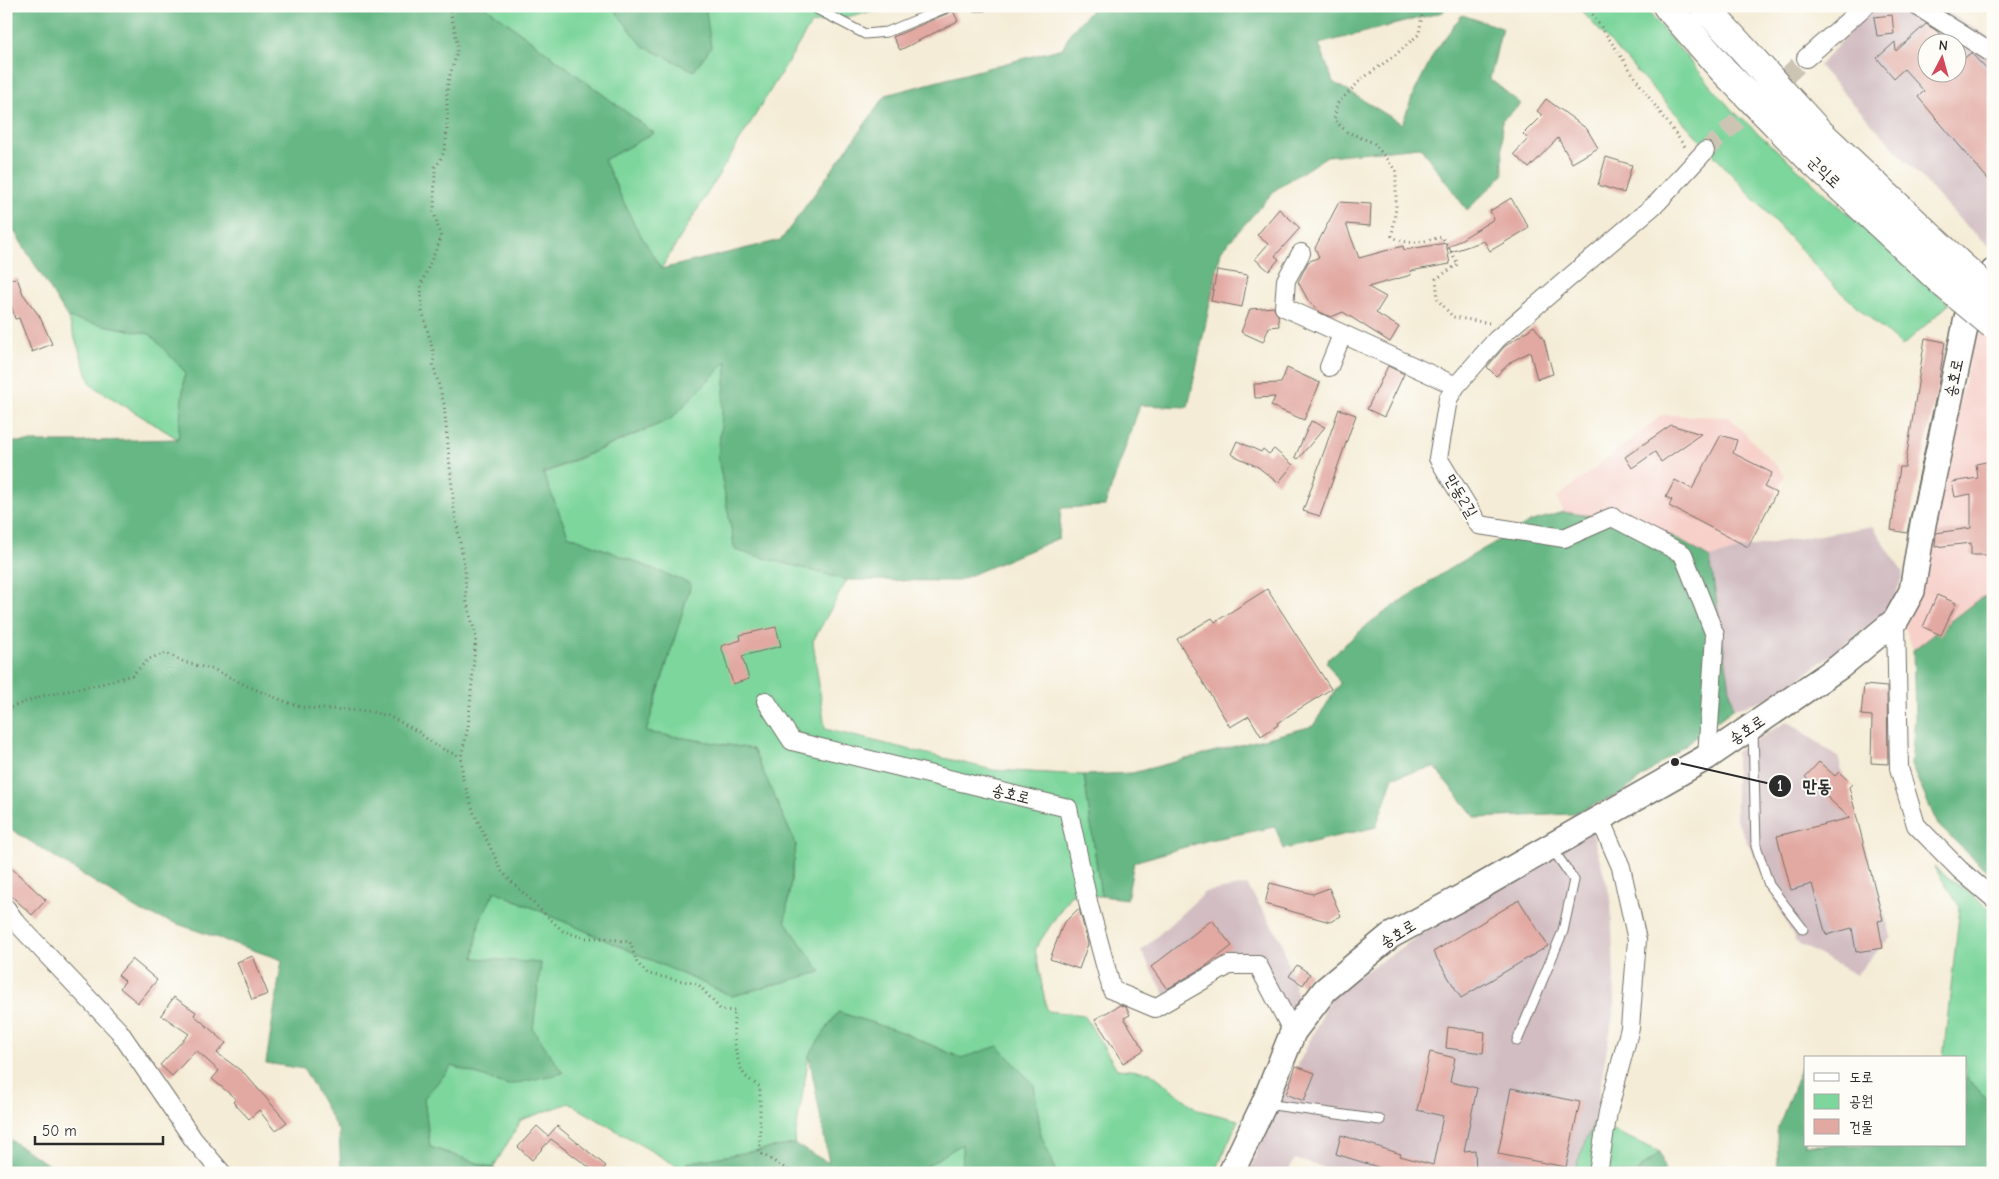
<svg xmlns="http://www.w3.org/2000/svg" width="1999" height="1179" font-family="'Comic Neue','Poor Story',sans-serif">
  <rect width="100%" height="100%" fill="#fdfcf7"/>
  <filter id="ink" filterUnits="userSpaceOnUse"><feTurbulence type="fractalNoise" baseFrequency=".02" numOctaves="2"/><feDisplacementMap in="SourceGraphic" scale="10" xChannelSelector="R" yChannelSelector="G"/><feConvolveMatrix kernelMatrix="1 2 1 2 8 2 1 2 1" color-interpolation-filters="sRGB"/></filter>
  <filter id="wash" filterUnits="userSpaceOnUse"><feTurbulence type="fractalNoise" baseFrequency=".0096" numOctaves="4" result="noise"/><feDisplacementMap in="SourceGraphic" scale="20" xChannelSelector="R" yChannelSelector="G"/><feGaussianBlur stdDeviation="1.12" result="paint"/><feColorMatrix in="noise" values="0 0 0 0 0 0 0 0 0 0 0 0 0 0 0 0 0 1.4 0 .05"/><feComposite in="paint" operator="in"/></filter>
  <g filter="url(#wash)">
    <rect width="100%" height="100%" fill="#f4ecd6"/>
    <path fill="#f7d0ca" d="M 1984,326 L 1993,334 L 1993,593 L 1979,599 L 1913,650 L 1905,628 L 1973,345 Z
      M 1662,415 L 1729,417 L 1785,475 L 1748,547 L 1710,558 L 1651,524 L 1563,512 L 1557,498 Z"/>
    <path fill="#d2bec2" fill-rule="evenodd" d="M 1873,6 L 1939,6 L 1993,40 L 1993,249 L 1963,223 L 1819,66 ZM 1926,42 L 1956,42 L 1956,72 L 1926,72 Z
      M 1873,526 L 1903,573 L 1892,607 L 1779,695 L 1733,709 L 1710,558 L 1748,547 Z
      M 1788,721 L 1838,757 L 1891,936 L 1856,975 L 1796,942 L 1736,819 L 1736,752 Z
      M 1592,831 L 1611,900 L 1615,1004 L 1594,1122 L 1573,1173 L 1341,1173 L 1295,1159 L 1287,1173 L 1249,1173 L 1259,1145 L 1333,993 L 1429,929 Z
      M 1247,885 L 1281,940 L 1301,1007 L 1283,1034 L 1244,955 L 1172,1007 L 1141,951 L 1205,892 Z"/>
    <path fill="#7dd69c" stroke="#548064" d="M 485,6 L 611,6 L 643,45 L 706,10 L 695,6 L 900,6 L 811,24 L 661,269 L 633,222 L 604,160 L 654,133 Z
      M 1577,6 L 1643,6 L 1731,109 L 1949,304 L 1902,346 L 1835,287 Z
      M 68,318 L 150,334 L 185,371 L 178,439 L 91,385 Z
      M 727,361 L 718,457 L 735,550 L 847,580 L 813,641 L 825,729 L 993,770 L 1084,775 L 1101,896 L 1071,894 L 1035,949 L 1047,1011 L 1084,1015 L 1117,1069 L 1150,1072 L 1198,1110 L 1238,1120 L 1215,1173 L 1057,1173 L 1041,1135 L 1034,1085 L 961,1058 L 901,1032 L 838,1012 L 809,1055 L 794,1144 L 686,1163 L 689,1173 L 569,1103 L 521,1120 L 493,1168 L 430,1147 L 424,1098 L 452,1066 L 508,1085 L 533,1029 L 541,963 L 474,958 L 479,922 L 495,891 L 732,996 L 820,972 L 785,921 L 796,845 L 753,749 L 646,732 L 691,584 L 568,535 L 543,474 L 671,419 Z
      M 1934,867 L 1993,911 L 1993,1105 L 1965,1076 L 1965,1058 L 1943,1058 L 1960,907 Z
      M 1594,1122 L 1660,1152 L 1636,1173 L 1573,1173 Z
      M 962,1144 L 963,1173 L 915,1173 Z"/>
    <path fill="#66b784" stroke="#487158" d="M 6,6 L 485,6 L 654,133 L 604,160 L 633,222 L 661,269 L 781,240 L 886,95 L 1063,48 L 1071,32 L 1095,6 L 1446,6 L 1443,12 L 1319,44 L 1333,82 L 1402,124 L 1413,95 L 1435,51 L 1462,15 L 1502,28 L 1490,79 L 1521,104 L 1502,120 L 1503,175 L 1467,210 L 1420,147 L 1327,156 L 1275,190 L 1221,251 L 1188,407 L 1140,405 L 1105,506 L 1061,508 L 1059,538 L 957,581 L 847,580 L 735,550 L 718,457 L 727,361 L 671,419 L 543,473 L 568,535 L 691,584 L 646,732 L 753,749 L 796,845 L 785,921 L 821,972 L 732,996 L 495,891 L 479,922 L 474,958 L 541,963 L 533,1029 L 563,1073 L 508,1085 L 452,1066 L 424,1098 L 430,1147 L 506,1173 L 341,1173 L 339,1132 L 304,1069 L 266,1063 L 282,960 L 140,911 L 6,826 L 6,442 L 83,442 L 93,441 L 178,439 L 185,372 L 150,334 L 68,318 L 6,218 Z
      M 611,6 L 695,6 L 706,10 L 711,47 L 694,71 L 643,46 Z
      M 1563,512 L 1651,524 L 1710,558 L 1733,709 L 1620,794 L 1572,814 L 1476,818 L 1434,767 L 1393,777 L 1376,827 L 1284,849 L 1275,827 L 1209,840 L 1134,862 L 1127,899 L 1101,896 L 1084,775 L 1132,773 L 1313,726 L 1340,683 L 1326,661 L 1372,621 L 1449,569 L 1530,522 Z
      M 1993,593 L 1993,877 L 1938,825 L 1911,765 L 1915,717 L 1913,650 L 1979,599 Z
      M 838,1012 L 901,1032 L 961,1058 L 998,1046 L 1034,1085 L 1041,1135 L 1057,1173 L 963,1173 L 962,1144 L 915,1173 L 689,1173 L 686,1163 L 794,1144 L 829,1163 L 809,1055 Z
      M 1802,1066 L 1805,1066 L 1805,1145 L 1965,1145 L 1965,1076 L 1993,1105 L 1993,1173 L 1778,1173 L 1777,1130 Z
      M 6,1137 L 61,1173 L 6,1173 Z
      M 1660,1152 L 1665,1173 L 1636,1173 Z"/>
    <g id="blocks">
      <path fill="#e2a9a2" d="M 953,11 L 958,21 L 900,50 L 893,37 Z
        M 1892,15 L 1894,34 L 1877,36 L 1874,17 Z
        M 1926,24 L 1937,31 L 1947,42 L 1926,42 L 1926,72 L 1956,72 L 1956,64 L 1971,53 L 1993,76 L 1993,185 L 1918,97 L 1924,91 L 1904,69 L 1894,78 L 1877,58 L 1895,42 L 1896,51 Z
        M 1546,99 L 1587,129 L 1598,148 L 1572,163 L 1558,138 L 1529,168 L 1514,154 L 1528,139 L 1523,134 L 1542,115 L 1537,111 Z
        M 1606,157 L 1632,165 L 1624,193 L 1598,185 Z
        M 1511,198 L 1529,228 L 1490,251 L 1484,241 L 1451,252 L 1449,247 L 1494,219 L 1490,211 Z
        M 1339,202 L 1371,204 L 1370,226 L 1346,224 L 1359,258 L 1403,246 L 1404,250 L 1446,243 L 1450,264 L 1410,271 L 1411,275 L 1368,287 L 1386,297 L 1376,313 L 1399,327 L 1390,342 L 1343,312 L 1331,317 L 1320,312 L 1309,302 L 1298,282 L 1308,262 L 1319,257 L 1315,248 Z
        M 1279,209 L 1300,228 L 1275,256 L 1279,259 L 1269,271 L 1255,259 L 1268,244 L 1257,235 Z
        M 1217,270 L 1248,275 L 1242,307 L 1211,301 Z
        M 17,278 L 23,294 L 40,317 L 52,344 L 32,352 L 19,318 L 15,319 L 6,286 L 6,280 Z
        M 1274,307 L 1278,315 L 1279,326 L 1269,327 L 1263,342 L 1241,332 L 1250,309 Z
        M 1534,326 L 1544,340 L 1553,374 L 1537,379 L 1530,352 L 1512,361 L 1496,376 L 1487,367 L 1504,347 Z
        M 1925,338 L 1945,342 L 1938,386 L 1907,533 L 1891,530 L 1900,467 L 1905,467 Z
        M 1388,366 L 1404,374 L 1384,417 L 1367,409 Z
        M 1287,368 L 1320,383 L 1304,420 L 1271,406 L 1275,397 L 1255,398 L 1254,384 L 1281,383 Z
        M 1339,409 L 1356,415 L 1320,516 L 1303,511 Z
        M 1311,421 L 1325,427 L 1298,459 L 1295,457 Z
        M 1671,425 L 1701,434 L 1661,462 L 1655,452 L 1632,468 L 1625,457 Z
        M 1721,435 L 1737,440 L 1733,453 L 1772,473 L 1764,487 L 1776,493 L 1748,547 L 1669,506 L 1672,500 L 1666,497 L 1675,480 L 1692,489 Z
        M 1237,441 L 1261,452 L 1263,449 L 1269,454 L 1274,449 L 1293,465 L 1278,483 L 1258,467 L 1231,454 Z
        M 1991,461 L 1993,475 L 1993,555 L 1971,555 L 1971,543 L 1935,547 L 1936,533 L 1971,528 L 1971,494 L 1955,497 L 1952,482 L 1978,478 L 1976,464 Z
        M 1267,589 L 1331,689 L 1277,723 L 1278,725 L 1261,736 L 1249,716 L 1230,727 L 1177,639 L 1212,618 L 1215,622 Z
        M 1937,595 L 1956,603 L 1941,635 L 1923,627 Z
        M 776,627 L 781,646 L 742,656 L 749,679 L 733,684 L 721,646 L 741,640 L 740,635 Z
        M 1864,685 L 1887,687 L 1888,764 L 1871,763 L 1872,716 L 1861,715 Z
        M 1819,762 L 1835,776 L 1839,772 L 1852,784 L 1849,787 L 1883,920 L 1878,921 L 1883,948 L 1856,952 L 1852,928 L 1826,935 L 1812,884 L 1791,890 L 1777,836 L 1850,818 L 1805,777 Z
        M 6,863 L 46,900 L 32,915 L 6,891 Z
        M 1270,883 L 1313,894 L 1329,888 L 1341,916 L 1330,922 L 1265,904 Z
        M 1519,900 L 1548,946 L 1461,998 L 1433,952 Z
        M 1079,908 L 1088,944 L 1079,969 L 1050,959 L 1063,924 Z
        M 1212,920 L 1232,946 L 1206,966 L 1167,989 L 1151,967 Z
        M 253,956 L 268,994 L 252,1000 L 237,962 Z
        M 132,959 L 157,980 L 138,1003 L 120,988 L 125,981 L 118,975 Z
        M 1297,965 L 1310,974 L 1303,985 L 1289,976 Z
        M 174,997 L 196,1012 L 194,1015 L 226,1043 L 217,1053 L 244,1073 L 287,1122 L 275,1131 L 259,1110 L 249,1119 L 233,1102 L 236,1099 L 212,1079 L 219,1071 L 196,1050 L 172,1076 L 160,1065 L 189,1034 L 161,1015 Z
        M 1120,1005 L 1126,1007 L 1130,1015 L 1124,1018 L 1144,1050 L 1123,1063 L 1095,1019 Z
        M 1448,1027 L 1485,1032 L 1483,1053 L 1446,1048 Z
        M 1430,1052 L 1455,1058 L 1450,1082 L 1477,1088 L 1464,1151 L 1475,1150 L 1476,1173 L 1397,1173 L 1336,1154 L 1341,1135 L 1401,1154 L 1400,1156 L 1433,1165 L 1443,1116 L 1417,1110 Z
        M 1296,1066 L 1315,1073 L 1304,1101 L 1286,1094 Z
        M 1511,1088 L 1580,1102 L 1566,1167 L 1498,1154 Z
        M 537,1126 L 548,1136 L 557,1126 L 606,1166 L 600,1173 L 597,1173 L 551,1139 L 532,1160 L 518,1147 Z"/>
    </g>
  </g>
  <g filter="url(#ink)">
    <use href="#blocks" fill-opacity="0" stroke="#716f67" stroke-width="1"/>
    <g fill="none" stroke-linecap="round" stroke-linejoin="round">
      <path stroke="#ccc5b4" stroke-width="18" stroke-dasharray="18 9" stroke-linecap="butt" d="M 1705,151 L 1806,58"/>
      <defs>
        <path id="lane" d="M 811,6 L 865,34 L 887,32 L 950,6
          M 975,6 L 983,6
          M 1753,729 L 1756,846 L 1769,885 L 1803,929
          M 1517,1041 L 1563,931 L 1574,880 L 1551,847
          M 1266,1104 L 1380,1120"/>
        <path id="street" d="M 1917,6 L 1993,54
          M 1806,58 L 1865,6
          M 1705,151 L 1658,202 L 1497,339 L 1456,386 L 1448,399 L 1438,458 L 1479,525 L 1564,538 L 1612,517 L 1683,554 L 1715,635 L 1707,757
          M 1301,253 L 1286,280 L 1284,307 L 1456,386
          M 1329,367 L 1342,335
          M 1896,620 L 1899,768 L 1916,825 L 1960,870 L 1993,898
          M 766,701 L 792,741 L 1068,808 L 1089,906 L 1112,990 L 1155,1008 L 1229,965 L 1258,965 L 1293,1032
          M 6,908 L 15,921 L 119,1031 L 193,1139 L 222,1173
          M 1598,1173 L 1608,1112 L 1630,1028 L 1637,940 L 1621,867 L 1600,819"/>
        <path id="secondary" d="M 1231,1173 L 1264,1104 L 1293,1032 L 1325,990 L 1390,936 L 1473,891 L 1707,757 L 1839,667 L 1896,620 L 1912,591 L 1923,524 L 1969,309 L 1993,272"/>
        <path id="highway" d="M 1667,6 L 1723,70 L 1810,159 L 1945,285
          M 1704,6 L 1819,132 L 1957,262"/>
      </defs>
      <use href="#lane" stroke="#716f67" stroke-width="11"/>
      <use href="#street" stroke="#716f67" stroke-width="20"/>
      <use href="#secondary" stroke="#716f67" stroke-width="28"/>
      <use href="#highway" stroke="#716f67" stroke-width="30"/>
      <path stroke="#716f67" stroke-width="3" stroke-dasharray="1 4" stroke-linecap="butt" d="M 442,6 L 450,10 C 453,23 457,36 457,48 C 458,54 450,73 448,82 C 444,107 454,147 435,167 L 434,212 L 441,238 L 421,284 L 422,311 L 434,354 L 433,364 L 444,404 L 454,508 L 465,570 L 466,599 L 476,637 L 468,727 L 461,757 L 463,779 L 474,813 L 502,872 L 550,919 L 563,931 L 584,938 L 604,938 L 630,942 L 637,963 L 648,974 L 698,984 L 721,1010 L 735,1011 C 732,1029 734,1058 744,1074 C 747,1079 755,1083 760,1087 L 760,1153 L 793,1173
        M 1419,6 L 1422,15 L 1419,34 L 1394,56 L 1362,79 L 1337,104 L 1334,120 L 1347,132 L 1374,143 L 1396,171 L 1396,207 L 1392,236 C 1407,247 1424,241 1442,237 L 1458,264 L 1436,279 L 1438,300 L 1453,317 L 1489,323
        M 1587,6 L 1645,92 L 1686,148
        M 6,709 L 42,696 L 101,684 L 132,675 L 149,659 L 166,653 L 184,662 L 215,670 L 245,685 L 291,704 L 306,708 L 367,711 L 389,716 L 417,731 L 436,746 L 461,757
        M 6,1167 L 11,1173"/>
      <use href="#lane" stroke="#fff" stroke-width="9"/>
      <use href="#street" stroke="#fff" stroke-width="18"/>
      <use href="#secondary" stroke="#fff" stroke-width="25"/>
      <use href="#highway" stroke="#fff" stroke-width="28"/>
      <defs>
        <path id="highway-bridge" d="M 1957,262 L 1993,294
          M 1945,285 L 1993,325"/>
      </defs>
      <use href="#highway-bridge" stroke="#716f67" stroke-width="30" stroke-linecap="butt"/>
      <use href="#highway-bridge" stroke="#fff" stroke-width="28"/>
    </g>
  </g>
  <g text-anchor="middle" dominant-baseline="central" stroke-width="4" stroke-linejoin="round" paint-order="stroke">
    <g font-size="16" fill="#2b2b2b" stroke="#fdfcf7">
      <text transform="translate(1824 172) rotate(44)">군익로</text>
      <text transform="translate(1954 378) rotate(-78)">송호로</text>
      <text transform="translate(1461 496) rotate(59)">만동2길</text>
      <text transform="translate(1747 730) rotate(-34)">송호로</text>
      <text transform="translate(1011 794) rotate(14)">송호로</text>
      <text transform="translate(1398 934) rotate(-32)">송호로</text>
    </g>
  </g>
  <path fill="none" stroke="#2b2b2b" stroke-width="2" d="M1675 762L1780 786"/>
  <g fill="#2b2b2b" stroke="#fdfcf7" stroke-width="2">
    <circle cx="1675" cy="762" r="5"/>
    <circle cx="1780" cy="786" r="12"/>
  </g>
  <g font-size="15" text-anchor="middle" font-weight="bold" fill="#fff">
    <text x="1780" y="791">1</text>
  </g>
  <g font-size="18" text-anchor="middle" font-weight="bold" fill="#2b2b2b" stroke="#fdfcf7" stroke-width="4" stroke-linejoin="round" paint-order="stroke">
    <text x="1817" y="792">만동</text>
  </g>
  <rect width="1999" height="1179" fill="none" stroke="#fdfcf7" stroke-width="25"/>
  <rect x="1804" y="1056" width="162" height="90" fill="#fdfcf7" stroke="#a9a8a5"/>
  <rect x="1814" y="1073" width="25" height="8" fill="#ffffff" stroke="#a9a8a5"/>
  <text x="1849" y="1082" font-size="15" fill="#2b2b2b">도로</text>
  <rect x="1814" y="1094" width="25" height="15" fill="#7dd69c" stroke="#a9a8a5"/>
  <text x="1849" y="1106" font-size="15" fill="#2b2b2b">공원</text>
  <rect x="1814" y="1119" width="25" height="15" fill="#e2a9a2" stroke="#a9a8a5"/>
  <text x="1849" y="1132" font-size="15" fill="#2b2b2b">건물</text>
  <g transform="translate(1942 58) rotate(6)"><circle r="24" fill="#fdfcf7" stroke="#a9a8a5"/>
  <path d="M0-4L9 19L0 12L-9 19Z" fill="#d1495b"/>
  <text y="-8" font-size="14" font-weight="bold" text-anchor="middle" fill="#2b2b2b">N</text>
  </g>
  <path d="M35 1136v8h128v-8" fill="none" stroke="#2b2b2b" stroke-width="2.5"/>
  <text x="42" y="1136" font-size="15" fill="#2b2b2b" stroke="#fdfcf7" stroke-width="4" paint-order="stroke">50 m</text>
</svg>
